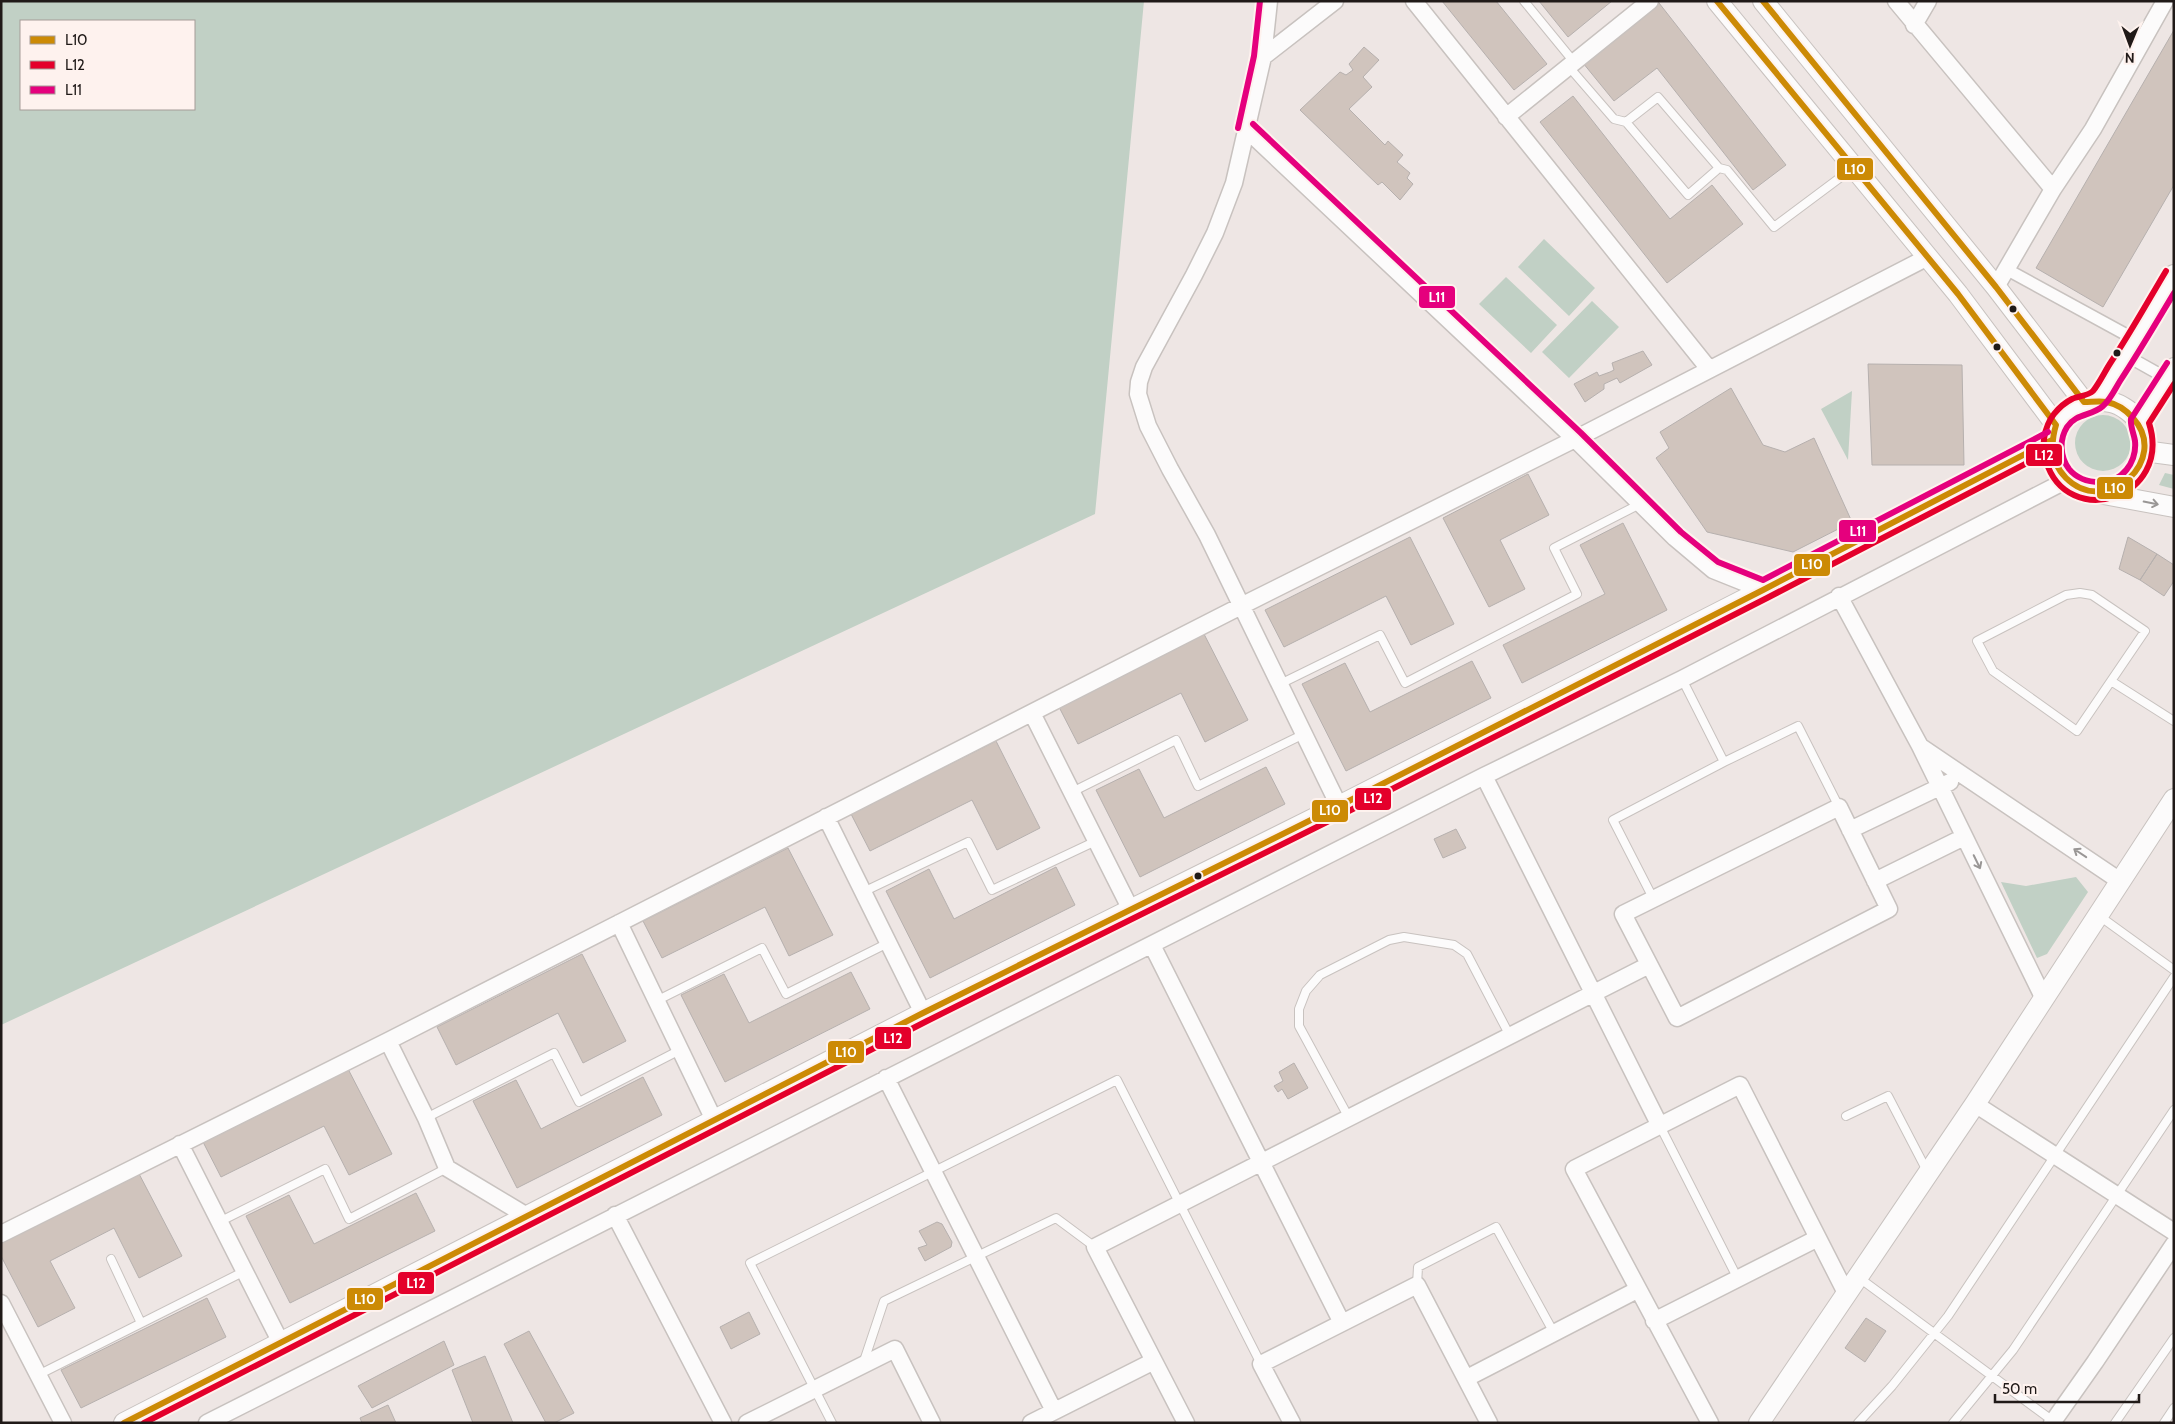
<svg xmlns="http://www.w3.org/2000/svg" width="2175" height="1424" font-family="Cabin,sans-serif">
  <rect width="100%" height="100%" fill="#eee6e4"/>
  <path fill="#c1d0c5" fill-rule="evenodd" d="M 1,1 L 1144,1 L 1095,514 L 1,1025 ZM 194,21 L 194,109 L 21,109 L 21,21 Z
    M 1544,239 L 1595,288 L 1569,316 L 1518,267 Z
    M 1506,277 L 1557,325 L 1531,353 L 1479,304 Z
    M 1592,301 L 1619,327 L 1569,378 L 1542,352 Z
    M 1852,391 L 1848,460 L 1821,409 Z
    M2075 443a28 28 0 1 1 56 0a28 28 0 1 1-56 0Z
    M 2165,473 L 2174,475 L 2174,489 L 2159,485 Z
    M 2076,877 L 2088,892 L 2047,954 L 2037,958 L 2001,882 L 2026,886 Z"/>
  <path fill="#d0c4bd" stroke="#b6b0ae" d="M 1442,1 L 1496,1 L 1547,64 L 1514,90 Z
    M 1539,1 L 1612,1 L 1568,37 Z
    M 1659,3 L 1786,165 L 1753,190 L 1657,68 L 1614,101 L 1583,63 Z
    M 2174,30 L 2174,185 L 2103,307 L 2036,268 Z
    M 1364,47 L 1379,60 L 1363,77 L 1372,87 L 1349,109 L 1385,145 L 1388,141 L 1403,155 L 1397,162 L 1410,173 L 1407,178 L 1413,184 L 1400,200 L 1382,182 L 1378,185 L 1300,110 L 1340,72 L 1346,75 L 1353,70 L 1349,64 Z
    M 1573,96 L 1670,219 L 1712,185 L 1743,224 L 1667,283 L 1540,122 Z
    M 1643,351 L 1652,365 L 1620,383 L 1617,378 L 1604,384 L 1604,389 L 1585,402 L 1574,384 L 1597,372 L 1599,376 L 1610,372 L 1614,370 L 1612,363 Z
    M 1868,364 L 1962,365 L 1964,465 L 1872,465 Z
    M 1731,388 L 1763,445 L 1785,452 L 1814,438 L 1852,522 L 1793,552 L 1707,532 L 1656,458 L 1669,448 L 1660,432 Z
    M 1528,474 L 1549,515 L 1500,540 L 1525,589 L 1489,607 L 1443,518 Z
    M 1623,523 L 1667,610 L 1522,683 L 1503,645 L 1605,594 L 1580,545 Z
    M 1410,537 L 1454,624 L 1411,645 L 1386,596 L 1284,647 L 1265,610 Z
    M 2128,537 L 2157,554 L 2140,580 L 2119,569 Z
    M 2157,554 L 2174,565 L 2174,581 L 2164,596 L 2140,580 Z
    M 1204,634 L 1248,720 L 1205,742 L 1181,693 L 1078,744 L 1059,707 Z
    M 1472,661 L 1491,698 L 1346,771 L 1302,684 L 1345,663 L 1370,712 Z
    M 996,741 L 1040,828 L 997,850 L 972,800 L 870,851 L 851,814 Z
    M 1266,767 L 1285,804 L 1140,877 L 1096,790 L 1139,769 L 1164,818 Z
    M 1456,829 L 1466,848 L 1443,858 L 1434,839 Z
    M 788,848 L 833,935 L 789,956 L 765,907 L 662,958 L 643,921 Z
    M 1056,867 L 1075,905 L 930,978 L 886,891 L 929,869 L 954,919 Z
    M 582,954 L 626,1041 L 583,1063 L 558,1013 L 456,1065 L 437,1027 Z
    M 851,972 L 870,1009 L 725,1082 L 681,995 L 724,974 L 749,1023 Z
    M 1294,1063 L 1308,1088 L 1288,1099 L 1282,1089 L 1278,1092 L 1274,1086 L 1283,1081 L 1279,1072 Z
    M 347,1067 L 392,1154 L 349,1175 L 324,1126 L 221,1177 L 202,1140 Z
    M 643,1077 L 662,1115 L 517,1188 L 473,1101 L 516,1080 L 541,1129 Z
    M 137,1170 L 182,1256 L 139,1278 L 114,1228 L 50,1261 L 75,1308 L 38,1327 L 1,1256 L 1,1239 Z
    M 416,1193 L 435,1231 L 290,1303 L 246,1216 L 289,1195 L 314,1244 Z
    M 937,1222 L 942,1224 L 952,1242 L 951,1247 L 925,1261 L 918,1248 L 927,1245 L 919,1231 Z
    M 207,1298 L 226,1337 L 81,1408 L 61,1370 Z
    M 749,1312 L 760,1334 L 731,1349 L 720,1327 Z
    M 1866,1318 L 1886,1331 L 1865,1362 L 1845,1348 Z
    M 529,1331 L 574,1413 L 554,1423 L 546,1423 L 504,1344 Z
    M 444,1341 L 454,1365 L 372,1408 L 358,1386 Z
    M 485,1356 L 513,1423 L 473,1423 L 452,1370 Z
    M 388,1405 L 396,1423 L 362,1423 L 360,1418 Z"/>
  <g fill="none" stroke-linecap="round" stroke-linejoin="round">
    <defs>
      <path id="service" d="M 1524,1 L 1574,62
        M 1569,67 L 1614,119 L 1626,122 L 1688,195 L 1719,168 L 1658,97 L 1626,122
        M 1719,168 L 1727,170 L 1774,227 L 1853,168
        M 1682,679 L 1724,762 L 1798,726 L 1839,807
        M 2111,681 L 2077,731 L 1993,671 L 1977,641 L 2066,595 L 2080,593 L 2092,595 L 2145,631 L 2111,681 L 2174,721
        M 1280,684 L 1380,635 L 1405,683 L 1577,594 L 1554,548 L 1640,504
        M 1072,792 L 1176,740 L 1198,786 L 1304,734
        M 863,892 L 968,842 L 992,890 L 1096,841
        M 1653,898 L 1613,820 L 1724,762
        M 2098,915 L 2174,970
        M 656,1001 L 762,948 L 786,994 L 888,943
        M 1846,1116 L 1888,1096 L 1927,1171
        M 426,1118 L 554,1053 L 579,1102 L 680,1050
        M 1349,1118 L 1299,1026 L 1299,1009 L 1306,991 L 1320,975 L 1389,940 L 1404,937 L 1454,945 L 1467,954 L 1510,1036
        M 1660,1126 L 1738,1279
        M 221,1221 L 325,1169 L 349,1219 L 447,1168
        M 111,1259 L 141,1323
        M 1858,1277 L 2053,1421
        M 1417,1285 L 1418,1267 L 1496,1227 L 1554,1333
        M 863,1364 L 884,1301 L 1056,1218 L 1095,1247
        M 38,1375 L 245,1271
        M 832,1423 L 750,1263 L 1117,1080 L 1261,1364
        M 1858,1423 L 1892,1386 L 1948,1316 L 2174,977
        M 1953,1423 L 2013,1350 L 2174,1110
        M 2115,1423 L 2174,1338
        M 2164,1423 L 2174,1408"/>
      <path id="pedestrian" d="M 2006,269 L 2136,340
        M 2127,356 L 2168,379"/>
      <path id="minor" d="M 1269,1 L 1263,57 L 1234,183 L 1215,233 L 1194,275 L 1144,367 L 1139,382 L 1138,394 L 1148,426 L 1170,469 L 1207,535 L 1339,806
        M 1414,1 L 1709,369
        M 1896,1 L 2053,189
        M 1914,25 L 1928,1
        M 1263,57 L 1335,1
        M 1506,117 L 1650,1
        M 1247,130 L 1575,439 L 1675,538 L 1713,570 L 1763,590
        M 1996,287 L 2053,189 L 2093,129 L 2165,1
        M 1839,596 L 1920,746 L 2044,999
        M 1032,713 L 1131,910
        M 1921,747 L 2120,881
        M 1484,776 L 1660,1126
        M 1839,807 L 1889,909 L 1677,1018 L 1623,914 Z
        M 826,817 L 923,1013
        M 1850,830 L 1950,782
        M 1875,881 L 1964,837
        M 619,923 L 715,1122
        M 1152,945 L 1342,1323
        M 388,1041 L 426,1118 L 447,1168 L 527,1216
        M 886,1078 L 1054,1411
        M 1975,1104 L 2174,1232
        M 180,1144 L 280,1341
        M 615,1215 L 723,1423
        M 1,1234 L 388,1041 L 1241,606 L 1575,439 L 1928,257
        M 1,1303 L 63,1423
        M 1654,1321 L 1818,1238
        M 1467,1378 L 1637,1290
        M 207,1423 L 1484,776 L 1682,679 L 2067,480
        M 747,1423 L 895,1349 L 932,1423
        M 1031,1423 L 1154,1361
        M 1186,1423 L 1095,1247 L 1649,965
        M 1292,1423 L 1261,1364 L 1417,1285 L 1489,1423
        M 1710,1423 L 1574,1169 L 1740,1085 L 1846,1293
        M 2052,1423 L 2095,1362 L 2174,1244"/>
      <path id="tertiary" d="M 1717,1 L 1958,294 L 2056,425
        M 1763,1 L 1996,287 L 2084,402
        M 2097,400 L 2136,340 L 2174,275
        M 2139,422 L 2174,368
        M 2144,451 L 2174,455
        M 2093,492 C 2101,491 2109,491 2116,488 C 2140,479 2151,447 2140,424 C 2135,414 2121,404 2110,402 C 2044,390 2029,479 2093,492 L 2174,507
        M 124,1423 L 923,1013 L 1339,806 L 1763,590 L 2052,440
        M 1759,1423 L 1975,1104 L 2174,799"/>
    </defs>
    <use href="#service" stroke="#c8c2bf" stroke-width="10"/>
    <use href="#pedestrian" stroke="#c8c2bf" stroke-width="14"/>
    <use href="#minor" stroke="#c8c2bf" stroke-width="19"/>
    <use href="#tertiary" stroke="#c8c2bf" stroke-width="22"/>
    <use href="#service" stroke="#fcfbfb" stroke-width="8"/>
    <use href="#pedestrian" stroke="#fcfbfb" stroke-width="11"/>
    <use href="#minor" stroke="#fcfbfb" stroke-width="16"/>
    <use href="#tertiary" stroke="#fcfbfb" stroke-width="20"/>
    <defs>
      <path id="bus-1" d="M 1717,1 L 1958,294 L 2056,425 C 2050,445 2051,463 2066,478 C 2106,518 2171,460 2133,418 C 2126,410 2117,404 2107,402 C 2100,401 2091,402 2084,402 L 1996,287 L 1763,1
        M 124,1423 L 923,1013 L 1339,806 L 1763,590 L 2052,440"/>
      <path id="bus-2" d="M 2166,271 C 2148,301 2131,332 2111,362 C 2105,371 2100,382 2093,391 C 2088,396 2078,396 2072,399 C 2066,402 2058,409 2054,414 C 2044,427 2041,446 2046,461 C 2067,531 2173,499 2149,423 L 2174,384
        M 144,1423 L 927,1021 L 1343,814 L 1767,598 L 2056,448"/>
      <path id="bus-3" d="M 1253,124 L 1581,433 L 1681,532 L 1718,562 L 1763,580 L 2048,432
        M 1238,128 L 1254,56 L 1260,1
        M 2167,363 L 2131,419 C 2130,426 2134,434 2135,441 C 2137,462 2122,483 2100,482 C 2088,482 2077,479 2069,469 C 2060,457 2059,440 2067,427 C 2076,413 2092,416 2103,406 C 2110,400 2115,389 2120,381 C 2139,352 2156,323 2174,293"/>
    </defs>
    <use href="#bus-1" stroke="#fef2ee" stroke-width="10"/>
    <use href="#bus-2" stroke="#fef2ee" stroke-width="10"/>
    <use href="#bus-3" stroke="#fef2ee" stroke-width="10"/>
    <use href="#bus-1" stroke="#cc8a05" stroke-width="6"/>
    <use href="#bus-2" stroke="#e4002b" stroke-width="6"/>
    <use href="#bus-3" stroke="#e5007d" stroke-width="6"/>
  </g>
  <defs><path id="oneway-shaft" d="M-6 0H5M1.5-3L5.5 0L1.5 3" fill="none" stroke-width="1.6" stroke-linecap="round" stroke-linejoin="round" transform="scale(1.25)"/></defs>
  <g stroke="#999695">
    <use href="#oneway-shaft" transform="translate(2151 503) rotate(11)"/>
    <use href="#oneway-shaft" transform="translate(2080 853) rotate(-146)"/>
    <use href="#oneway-shaft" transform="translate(1977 862) rotate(64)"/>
  </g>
  <g fill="#201a18" stroke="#fef2ee" stroke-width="2">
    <circle cx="2013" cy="309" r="4.5"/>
    <circle cx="1997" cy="347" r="4.5"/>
    <circle cx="2117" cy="353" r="4.5"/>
    <circle cx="1198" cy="876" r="4.5"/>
  </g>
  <g stroke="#fef2ee" stroke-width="2">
    <rect x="1836" y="157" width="38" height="24" rx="5" fill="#cc8a05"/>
    <rect x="1418" y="285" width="38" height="24" rx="5" fill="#e5007d"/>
    <rect x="2025" y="443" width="38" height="24" rx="5" fill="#e4002b"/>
    <rect x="2096" y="476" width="38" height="24" rx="5" fill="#cc8a05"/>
    <rect x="1838" y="519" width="39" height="24" rx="5" fill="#e5007d"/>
    <rect x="1793" y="553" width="38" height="24" rx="5" fill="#cc8a05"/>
    <rect x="1354" y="787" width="38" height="24" rx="5" fill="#e4002b"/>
    <rect x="1311" y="799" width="38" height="24" rx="5" fill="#cc8a05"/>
    <rect x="874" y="1026" width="38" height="24" rx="5" fill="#e4002b"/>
    <rect x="827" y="1040" width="38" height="24" rx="5" fill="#cc8a05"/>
    <rect x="397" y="1271" width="38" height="24" rx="5" fill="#e4002b"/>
    <rect x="346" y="1287" width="38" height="24" rx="5" fill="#cc8a05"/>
  </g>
  <g font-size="14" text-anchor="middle" font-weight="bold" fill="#fff">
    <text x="1855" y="174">L10</text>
    <text x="1437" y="302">L11</text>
    <text x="2044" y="460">L12</text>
    <text x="2115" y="493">L10</text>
    <text x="1858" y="536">L11</text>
    <text x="1812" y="569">L10</text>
    <text x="1373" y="803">L12</text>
    <text x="1330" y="815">L10</text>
    <text x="893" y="1043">L12</text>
    <text x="846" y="1057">L10</text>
    <text x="416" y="1288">L12</text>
    <text x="365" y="1304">L10</text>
  </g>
  <rect width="2175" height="1424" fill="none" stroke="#201a18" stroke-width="5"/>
  <rect x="20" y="20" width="175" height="90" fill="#fef2ee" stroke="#a59c98"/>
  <rect x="30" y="36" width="25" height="8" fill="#cc8a05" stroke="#a59c98"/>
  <text x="65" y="45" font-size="15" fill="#201a18">L10</text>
  <rect x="30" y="61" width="25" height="8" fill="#e4002b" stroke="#a59c98"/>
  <text x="65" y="70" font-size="15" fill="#201a18">L12</text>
  <rect x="30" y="86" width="25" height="8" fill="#e5007d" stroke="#a59c98"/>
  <text x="65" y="95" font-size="15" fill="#201a18">L11</text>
  <g transform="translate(2130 45) rotate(181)" stroke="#fef2ee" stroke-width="4" paint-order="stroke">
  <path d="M0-4L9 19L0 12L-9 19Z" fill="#201a18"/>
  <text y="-8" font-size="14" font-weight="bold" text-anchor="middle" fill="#201a18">N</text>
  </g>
  <path d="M1995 1394v8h144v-8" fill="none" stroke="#201a18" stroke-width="2.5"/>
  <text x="2002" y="1394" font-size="15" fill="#201a18" stroke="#fef2ee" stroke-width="4" paint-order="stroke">50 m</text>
</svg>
